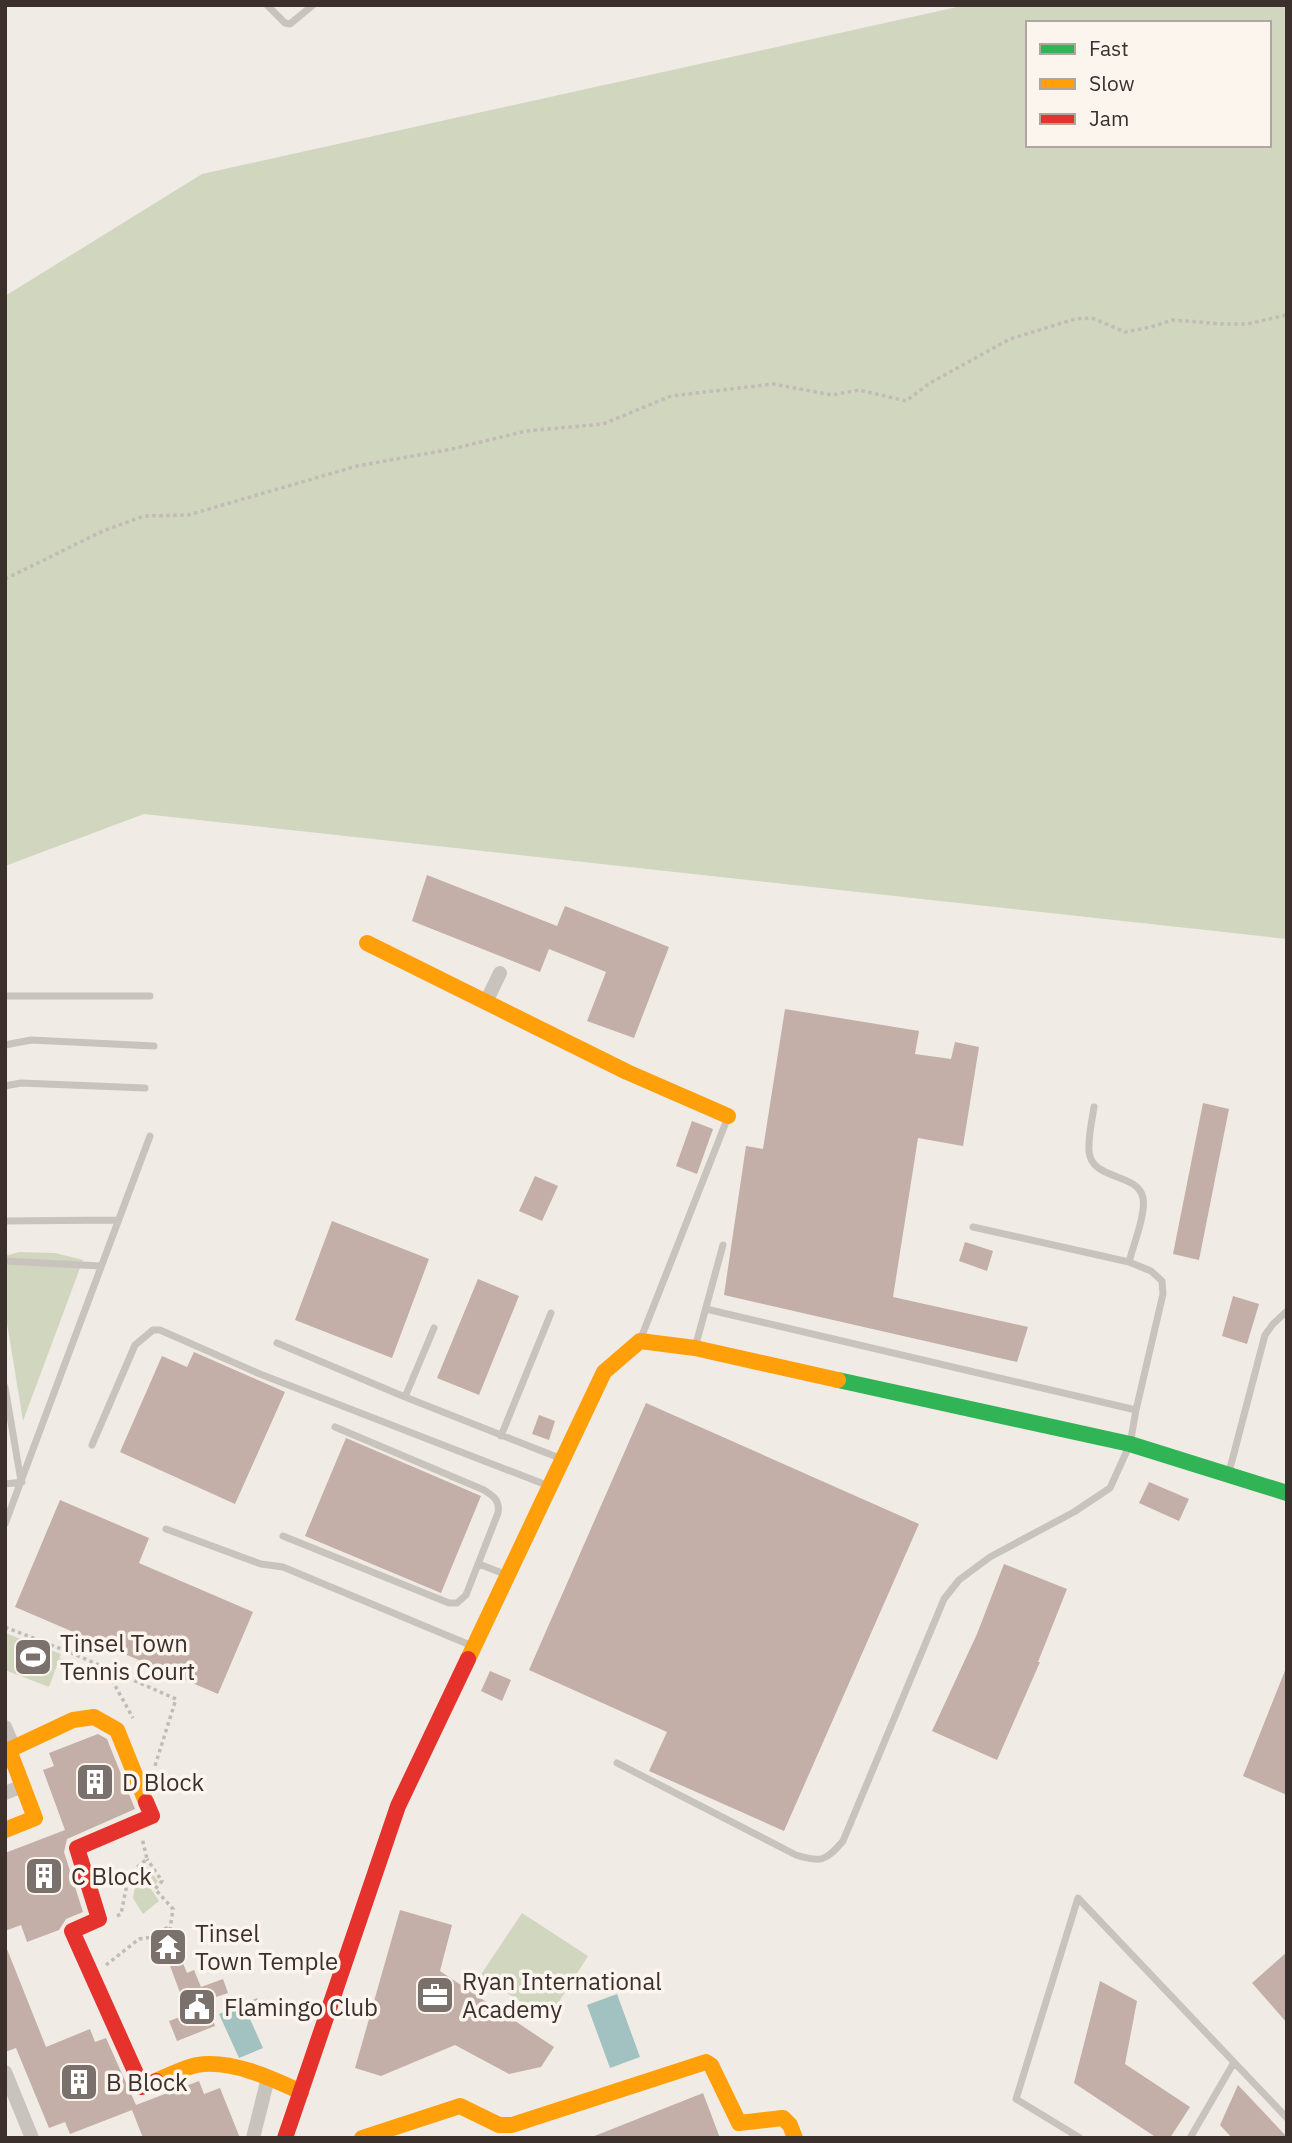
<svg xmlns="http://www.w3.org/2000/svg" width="1292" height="2143" font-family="'IBM Plex Sans',sans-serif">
  <rect width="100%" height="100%" fill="#f0ebe5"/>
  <path fill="#d1d6bf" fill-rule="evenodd" d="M 966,5 L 1287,5 L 1287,939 L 144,814 L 5,866 L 5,296 L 202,174 ZM 1028,23 L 1269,23 L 1269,145 L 1028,145 Z
    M 19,1252 L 55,1253 L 83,1260 L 23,1421 L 5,1311 L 5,1256 Z
    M 5,1633 L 61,1654 L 49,1687 L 5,1670 Z
    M 146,1865 L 158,1881 L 151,1889 L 159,1901 L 143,1914 L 133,1898 L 138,1870 Z
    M 522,1913 L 588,1956 L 548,2019 L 480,1976 Z"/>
  <path fill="#a1c2c1" d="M 617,1994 L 640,2057 L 610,2068 L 587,2005 Z
    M 257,1998 L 263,2013 L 250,2019 L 263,2048 L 239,2058 L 219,2014 Z"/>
  <path fill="#c3afa7" d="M 427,875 L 557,926 L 565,906 L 669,947 L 634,1038 L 587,1021 L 606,972 L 549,949 L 540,972 L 412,921 Z
    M 785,1009 L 919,1031 L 915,1054 L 951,1059 L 955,1042 L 979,1047 L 963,1146 L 918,1138 L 893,1297 L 1028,1327 L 1017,1362 L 724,1295 L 746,1146 L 763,1149 Z
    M 1203,1103 L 1229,1109 L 1199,1260 L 1173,1254 Z
    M 692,1121 L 713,1129 L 697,1174 L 676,1166 Z
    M 535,1176 L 558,1186 L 542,1221 L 519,1211 Z
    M 332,1221 L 429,1259 L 392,1358 L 295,1320 Z
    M 965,1242 L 993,1251 L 987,1271 L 959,1261 Z
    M 478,1279 L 519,1296 L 479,1395 L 437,1378 Z
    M 1233,1296 L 1259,1304 L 1247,1344 L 1222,1336 Z
    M 194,1352 L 285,1392 L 235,1504 L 120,1452 L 162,1356 L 187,1367 Z
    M 646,1403 L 919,1524 L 784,1831 L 649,1771 L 667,1732 L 529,1670 Z
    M 539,1415 L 555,1421 L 549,1440 L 532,1434 Z
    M 346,1438 L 481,1496 L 441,1593 L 305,1536 Z
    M 1149,1482 L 1189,1499 L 1179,1521 L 1139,1503 Z
    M 60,1500 L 149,1538 L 139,1563 L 253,1612 L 218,1694 L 15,1607 Z
    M 1004,1564 L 1067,1589 L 1038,1662 L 1040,1662 L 997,1760 L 932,1731 L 977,1634 Z
    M 1286,1668 L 1287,1668 L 1287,1795 L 1243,1776 Z
    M 490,1671 L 511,1680 L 502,1701 L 481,1691 Z
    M 98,1734 L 107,1739 L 135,1809 L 67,1839 L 64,1852 L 83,1912 L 66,1919 L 59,1930 L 27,1942 L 21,1925 L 5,1931 L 5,1853 L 65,1830 L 43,1770 L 54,1766 L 49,1753 Z
    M 400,1910 L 452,1925 L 440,1971 L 554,2047 L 541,2067 L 509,2074 L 455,2045 L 381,2076 L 355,2068 Z
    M 167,1926 L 187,1973 L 194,1970 L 201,1987 L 223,1979 L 228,1993 L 207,2000 L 215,2026 L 177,2041 L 169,2021 L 188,2014 L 166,1955 L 164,1956 L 158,1943 L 161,1942 L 157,1931 Z
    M 5,1944 L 46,2047 L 90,2029 L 95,2042 L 106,2038 L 136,2105 L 199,2081 L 204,2094 L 220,2088 L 240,2138 L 143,2138 L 132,2110 L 70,2134 L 65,2122 L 49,2128 L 16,2048 L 5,2052 Z
    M 1287,1952 L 1287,2023 L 1252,1983 Z
    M 1100,1981 L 1137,2001 L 1125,2064 L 1190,2107 L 1170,2138 L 1157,2138 L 1074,2083 Z
    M 1238,2085 L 1287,2137 L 1287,2138 L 1232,2138 L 1220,2125 Z
    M 703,2093 L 720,2138 L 592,2138 L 592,2137 Z"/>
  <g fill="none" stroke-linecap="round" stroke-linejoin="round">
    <path stroke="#c2bbb6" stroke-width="3.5" stroke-dasharray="3.5 3.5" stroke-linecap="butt" d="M 5,579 L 103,531 L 144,516 L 188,515 L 357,466 L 452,449 L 526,431 L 603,424 L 671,396 L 773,384 L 832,395 L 859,390 L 906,401 L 930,383 L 1010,339 L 1075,319 L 1092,318 L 1125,332 L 1151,327 L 1172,320 L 1224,324 L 1247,324 L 1287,315
      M 5,1627 L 74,1654 L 176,1699 L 154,1769
      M 59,1660 L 113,1682 L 133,1718
      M 117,1916 L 121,1914 L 129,1874 L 147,1859 L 142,1838
      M 106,1965 L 139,1939 L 169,1935 L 173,1909 L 155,1889 L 162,1881 L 147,1859"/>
    <path stroke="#c9c3be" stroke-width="7" d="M 267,5 L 285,23 L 290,24 L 313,5
      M 5,996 L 150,996
      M 5,1045 L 31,1040 L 154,1046
      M 5,1086 L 21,1083 L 145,1088
      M 1094,1107 C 1092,1121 1088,1137 1089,1151 C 1091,1181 1138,1172 1143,1198 C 1146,1214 1133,1246 1129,1262
      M 5,1221 L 118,1220
      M 5,1261 L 101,1266
      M 706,1309 L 1136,1410
      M 641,1338 L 728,1117
      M 277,1343 L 405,1397 L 562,1459
      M 696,1344 L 723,1245
      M 5,1387 L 21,1481
      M 405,1397 L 434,1328
      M 501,1436 L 551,1313
      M 92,1445 L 135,1345 L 153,1330 L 160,1330 L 260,1374 L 549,1486
      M 1229,1472 L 1265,1335 L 1273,1324 L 1287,1311
      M 5,1484 L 22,1482
      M 5,1524 L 150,1136
      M 166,1529 L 261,1564 L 283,1567 L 470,1645
      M 283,1536 L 449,1603 L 457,1603 L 466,1595 L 498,1513 C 500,1500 494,1497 484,1490 L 335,1427
      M 479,1564 L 507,1575
      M 617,1763 L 796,1855 C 821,1863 826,1861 843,1841 L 944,1599 L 959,1580 L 990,1557 L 1074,1512 L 1110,1488 L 1130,1444 L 1136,1410 L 1163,1294 L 1162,1281 L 1151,1271 L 1129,1262 L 973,1227
      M 1080,2138 L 1016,2099 L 1078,1898 L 1287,2118
      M 1190,2138 L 1233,2064"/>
    <path stroke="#c9c3be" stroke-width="14" d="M 486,1002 L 500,973
      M 5,1727 L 14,1748
      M 5,1793 L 23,1786
      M 5,2072 L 32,2138
      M 253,2138 L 268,2078"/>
    <path stroke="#30b455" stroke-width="16" d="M 838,1380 L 1130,1444 L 1287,1493"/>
    <path stroke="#ff9f0a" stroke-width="16" d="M 367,943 L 627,1072 L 728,1116
      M 468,1659 L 604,1372 L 640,1341 L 695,1348 L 838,1380
      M 5,1830 L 35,1818 L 9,1750 L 73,1720 L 94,1717 L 117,1730 L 146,1802
      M 156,2081 C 169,2075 183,2068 197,2065 C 230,2059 271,2078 301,2092
      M 362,2138 L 460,2106 L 499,2125 L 512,2125 L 706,2062 L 711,2065 L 739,2123 L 783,2118 L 790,2125 L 795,2138"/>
    <path stroke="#e5322d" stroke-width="16" d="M 146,1802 L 152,1816 L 77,1848 L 99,1919 L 72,1931 L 142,2087 L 156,2081
      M 285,2138 L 398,1806 L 468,1659"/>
  </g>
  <defs>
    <symbol id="stadium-square" viewBox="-11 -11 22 22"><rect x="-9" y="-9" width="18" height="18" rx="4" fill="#7a716c" stroke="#fbf5ee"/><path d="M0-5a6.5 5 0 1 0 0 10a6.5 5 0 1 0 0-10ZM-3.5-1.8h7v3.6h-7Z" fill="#fff"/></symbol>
    <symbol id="building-square" viewBox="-11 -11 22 22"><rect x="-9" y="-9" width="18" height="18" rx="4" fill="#7a716c" stroke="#fbf5ee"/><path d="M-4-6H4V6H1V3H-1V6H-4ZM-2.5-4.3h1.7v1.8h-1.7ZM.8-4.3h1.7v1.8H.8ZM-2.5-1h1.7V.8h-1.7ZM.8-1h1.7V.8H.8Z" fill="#fff"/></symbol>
    <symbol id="temple-square" viewBox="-11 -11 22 22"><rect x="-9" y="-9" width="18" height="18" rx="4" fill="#7a716c" stroke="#fbf5ee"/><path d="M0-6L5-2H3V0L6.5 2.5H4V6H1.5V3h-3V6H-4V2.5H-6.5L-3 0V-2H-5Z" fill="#fff"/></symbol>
    <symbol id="office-square" viewBox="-11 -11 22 22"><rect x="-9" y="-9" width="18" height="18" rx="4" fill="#7a716c" stroke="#fbf5ee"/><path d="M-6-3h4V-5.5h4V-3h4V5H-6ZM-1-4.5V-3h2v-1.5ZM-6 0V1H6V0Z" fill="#fff"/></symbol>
    <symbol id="civic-square" viewBox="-11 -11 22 22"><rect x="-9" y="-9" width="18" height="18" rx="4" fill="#7a716c" stroke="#fbf5ee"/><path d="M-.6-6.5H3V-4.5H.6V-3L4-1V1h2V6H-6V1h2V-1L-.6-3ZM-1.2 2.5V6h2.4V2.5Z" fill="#fff"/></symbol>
  </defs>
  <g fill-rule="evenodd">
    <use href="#stadium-square" x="11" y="1635" width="44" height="44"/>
    <use href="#building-square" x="73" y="1760" width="44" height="44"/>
    <use href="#building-square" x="22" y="1854" width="44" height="44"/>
    <use href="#temple-square" x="146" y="1925" width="44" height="44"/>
    <use href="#office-square" x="413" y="1973" width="44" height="44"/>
    <use href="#civic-square" x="175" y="1985" width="44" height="44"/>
    <use href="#building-square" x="57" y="2060" width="44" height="44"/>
  </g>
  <g text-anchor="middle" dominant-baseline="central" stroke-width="7" stroke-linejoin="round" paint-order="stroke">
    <g font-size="24" fill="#3b302b" stroke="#fbf5ee" text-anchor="start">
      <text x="60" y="1643">Tinsel Town<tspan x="60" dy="28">Tennis Court</tspan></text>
      <text x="122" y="1782">D Block</text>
      <text x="71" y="1876">C Block</text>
      <text x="195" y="1933">Tinsel<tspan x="195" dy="28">Town Temple</tspan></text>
      <text x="462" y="1981">Ryan International<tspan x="462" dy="28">Academy</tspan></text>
      <text x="224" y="2007">Flamingo Club</text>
      <text x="106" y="2082">B Block</text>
    </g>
  </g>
  <rect width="1292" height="2143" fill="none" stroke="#3b302b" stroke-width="14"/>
  <rect x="1026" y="21" width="245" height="126" fill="#fbf5ee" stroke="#aea6a0" stroke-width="2"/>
  <rect x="1040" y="44" width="35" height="10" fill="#30b455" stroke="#aea6a0" stroke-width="2"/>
  <text x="1089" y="56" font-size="21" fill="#3b302b">Fast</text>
  <rect x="1040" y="79" width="35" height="10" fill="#ff9f0a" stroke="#aea6a0" stroke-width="2"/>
  <text x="1089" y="91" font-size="21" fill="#3b302b">Slow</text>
  <rect x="1040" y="114" width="35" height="10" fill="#e5322d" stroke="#aea6a0" stroke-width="2"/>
  <text x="1089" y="126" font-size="21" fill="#3b302b">Jam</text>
</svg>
